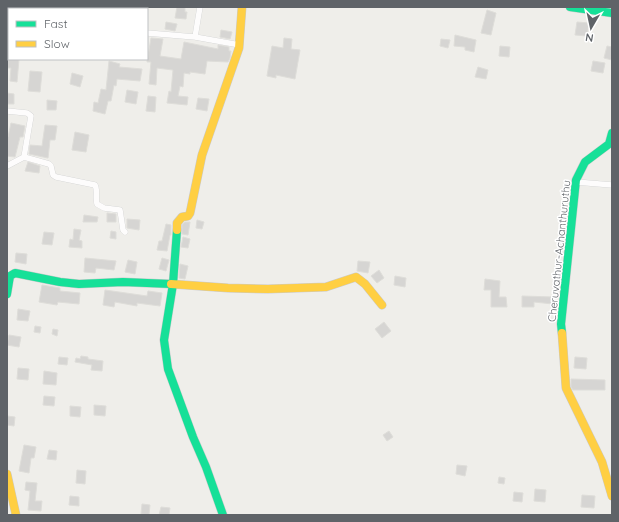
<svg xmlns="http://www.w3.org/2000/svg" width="619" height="522" font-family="Quicksand,sans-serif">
  <rect width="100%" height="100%" fill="#efeeea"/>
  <path fill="#d6d5d3" stroke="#deddd9" d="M 177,7 L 185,7 L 185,12 L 187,12 L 186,19 L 175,18 Z
    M 487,10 L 496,13 L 491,35 L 481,33 Z
    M 166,22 L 177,24 L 175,31 L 165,29 Z
    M 577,22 L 589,23 L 587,36 L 575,35 Z
    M 221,30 L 232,32 L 230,39 L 220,37 Z
    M 455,35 L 476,40 L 474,52 L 465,50 L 465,47 L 454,46 Z
    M 151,38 L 163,39 L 160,56 L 181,59 L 184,42 L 218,49 L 218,45 L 229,47 L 229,51 L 231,51 L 230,58 L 228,62 L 207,61 L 205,74 L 190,72 L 190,74 L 184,73 L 183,87 L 180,86 L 178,96 L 188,97 L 187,105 L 167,103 L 169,91 L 171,92 L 173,70 L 157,68 L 156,85 L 149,84 L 151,62 L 147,62 Z
    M 284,38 L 292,39 L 291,49 L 300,50 L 295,79 L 276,75 L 276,78 L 267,76 L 272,46 L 283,48 Z
    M 441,39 L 450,40 L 448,48 L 440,46 Z
    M 500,46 L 510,47 L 509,57 L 499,56 Z
    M 607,46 L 612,47 L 612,60 L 604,58 Z
    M 7,59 L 19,59 L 17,82 L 10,81 L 11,68 L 7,68 Z
    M 109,61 L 120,64 L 119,67 L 142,69 L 140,81 L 117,79 L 116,86 L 114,85 L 111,101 L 108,101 L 105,114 L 93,111 L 94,102 L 98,103 L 101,89 L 106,90 Z
    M 593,61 L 605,63 L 603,73 L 591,71 Z
    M 478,67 L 488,70 L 486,79 L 475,77 Z
    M 30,71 L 42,72 L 40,92 L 28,91 Z
    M 72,73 L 83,76 L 80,87 L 70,84 Z
    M 127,90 L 138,92 L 136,104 L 125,102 Z
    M 7,93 L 14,94 L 14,104 L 7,104 Z
    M 148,96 L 156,97 L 155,112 L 146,111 Z
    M 198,98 L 209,99 L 207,111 L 196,109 Z
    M 47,100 L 57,101 L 56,110 L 47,110 Z
    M 11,123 L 25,126 L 23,137 L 20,137 L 15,157 L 7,156 L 7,137 L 8,137 Z
    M 45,125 L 57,126 L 55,140 L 50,140 L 48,158 L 29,154 L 30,145 L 42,146 Z
    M 75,132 L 89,135 L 86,152 L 72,150 Z
    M 28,162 L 40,166 L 39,173 L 25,171 Z
    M 107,213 L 116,214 L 116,222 L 107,222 Z
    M 84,215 L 98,217 L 97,222 L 83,222 Z
    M 127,219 L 140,220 L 139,230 L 127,228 Z
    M 197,220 L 204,222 L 202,229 L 196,228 Z
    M 185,222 L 190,222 L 188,235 L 182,234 L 182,225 Z
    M 166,224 L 171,225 L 171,235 L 170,235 L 167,251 L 157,250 L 159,241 L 162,241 Z
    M 74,229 L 81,230 L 79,240 L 82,241 L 82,248 L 69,247 L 70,239 L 73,240 Z
    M 111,231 L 116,232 L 116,239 L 110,238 Z
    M 44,232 L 54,233 L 52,245 L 42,244 Z
    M 183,237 L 190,239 L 188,248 L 181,247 Z
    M 16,253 L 27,254 L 26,264 L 15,262 Z
    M 85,258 L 116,261 L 114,270 L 96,268 L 95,273 L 84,272 Z
    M 162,258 L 169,260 L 166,271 L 159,269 Z
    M 128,260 L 137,262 L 135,274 L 125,272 Z
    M 358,261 L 370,262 L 368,273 L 357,271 Z
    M 180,264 L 188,266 L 185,279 L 179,278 Z
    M 379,270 L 384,278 L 377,283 L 371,276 Z
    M 395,276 L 406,278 L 405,287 L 394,285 Z
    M 485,279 L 500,281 L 499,297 L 506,297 L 507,307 L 491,307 L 491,290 L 484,290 Z
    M 42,285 L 60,288 L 60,291 L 80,293 L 79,304 L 58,302 L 57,305 L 39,302 Z
    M 105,290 L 147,296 L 148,291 L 162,293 L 160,306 L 137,303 L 137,306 L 115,302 L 114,307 L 103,305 Z
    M 522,296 L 553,297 L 553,304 L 534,302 L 534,307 L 522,307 Z
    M 18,309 L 30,311 L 28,321 L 17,320 Z
    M 384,322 L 391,331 L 382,338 L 375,329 Z
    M 35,326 L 41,327 L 40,333 L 34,332 Z
    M 53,329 L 58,330 L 57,336 L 52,334 Z
    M 9,335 L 21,337 L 19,347 L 7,345 Z
    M 81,356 L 88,357 L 88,359 L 103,361 L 102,371 L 91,370 L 92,365 L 75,362 L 76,358 L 80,359 Z
    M 59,357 L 68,358 L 67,365 L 58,364 Z
    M 575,357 L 587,358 L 586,369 L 574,368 Z
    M 18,368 L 29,369 L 28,380 L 17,379 Z
    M 44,371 L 57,373 L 56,385 L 43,384 Z
    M 571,379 L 605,380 L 605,390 L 573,390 L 571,387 Z
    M 44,396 L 55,397 L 54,406 L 43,405 Z
    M 94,405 L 106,406 L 105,416 L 94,415 Z
    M 70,406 L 81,407 L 80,417 L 70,416 Z
    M 7,416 L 15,417 L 14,426 L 7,425 Z
    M 389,431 L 393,437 L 387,441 L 383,435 Z
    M 24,445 L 36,447 L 34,458 L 31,458 L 29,473 L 19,471 Z
    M 49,450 L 57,451 L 56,460 L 47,459 Z
    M 457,465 L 467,466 L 465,476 L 456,474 Z
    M 77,470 L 86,471 L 85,484 L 76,483 Z
    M 499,477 L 505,478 L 504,484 L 498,483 Z
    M 26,482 L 37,483 L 35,501 L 42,501 L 41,511 L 28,510 L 30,491 L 25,490 Z
    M 535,489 L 546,490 L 545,502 L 534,501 Z
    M 514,492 L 523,493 L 522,502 L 513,501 Z
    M 582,495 L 595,496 L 594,508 L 581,507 Z
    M 70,496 L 79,497 L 79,506 L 69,505 Z
    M 142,504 L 150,505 L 149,515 L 141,514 Z
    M 161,507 L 170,508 L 169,515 L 159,515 Z"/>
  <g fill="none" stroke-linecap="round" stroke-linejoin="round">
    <defs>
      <path id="street" d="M 7,27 L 9,21
        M 147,33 L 195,37 L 200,7
        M 195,37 L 240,45
        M 7,111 L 27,113 L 31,116 L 24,157 L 7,166
        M 24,157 L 49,164 L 51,166 L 53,175 L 56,177 L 95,185 C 98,190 95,197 97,204 L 104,208 L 120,210 L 123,230 L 125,232
        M 576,182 L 612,185"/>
      <path id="fast" d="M 570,7 L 612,13
        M 15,9 L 19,7
        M 33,9 L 37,7
        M 7,13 L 9,12
        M 7,20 L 9,19
        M 177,230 L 173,284 L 164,340 L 168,369 L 193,437 L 206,467 L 223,515
        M 7,294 L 10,276 L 15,273 L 60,282 L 79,284 L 123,282 L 171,284
        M 562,333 L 561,324 L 576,180 L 585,162 L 609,144 L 612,133"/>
      <path id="slow" d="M 177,230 L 177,223 L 182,217 L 188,216 L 190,213 L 202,155 L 239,48 L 242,7
        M 171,284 L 228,288 L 268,289 L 326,287 L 356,277 L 365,284 L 382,305
        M 562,333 L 566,388 L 602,462 L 612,496
        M 7,474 L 16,515"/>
    </defs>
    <use href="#street" stroke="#cbcccc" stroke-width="6"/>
    <use href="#fast" stroke="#cacacb" stroke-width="9"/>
    <use href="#slow" stroke="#cacacb" stroke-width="9"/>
    <use href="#street" stroke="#fdfcfc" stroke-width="5.5"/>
    <use href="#fast" stroke="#16e098" stroke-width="8"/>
    <use href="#slow" stroke="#ffcf43" stroke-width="8"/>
  </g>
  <g text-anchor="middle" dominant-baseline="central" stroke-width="3" stroke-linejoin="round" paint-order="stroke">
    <g font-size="11" fill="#5f6368" stroke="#fff">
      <text transform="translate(559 251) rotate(-84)">Cheruvathur-Achanthuruthu</text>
    </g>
  </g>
  <rect width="619" height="522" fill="none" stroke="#5f6368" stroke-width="16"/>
  <rect x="8" y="8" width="140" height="52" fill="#ffffff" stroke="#bfc1c3"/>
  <rect x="16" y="21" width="20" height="6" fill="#16e098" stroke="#bfc1c3"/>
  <text x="44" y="28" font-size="12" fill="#5f6368">Fast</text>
  <rect x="16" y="41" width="20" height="6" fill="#ffcf43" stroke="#bfc1c3"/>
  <text x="44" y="48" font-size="12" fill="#5f6368">Slow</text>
  <g transform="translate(591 28) rotate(189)" stroke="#ffffff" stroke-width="3" paint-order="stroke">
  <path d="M0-3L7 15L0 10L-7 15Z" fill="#5f6368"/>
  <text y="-6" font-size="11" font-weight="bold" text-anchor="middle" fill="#5f6368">N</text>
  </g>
</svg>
